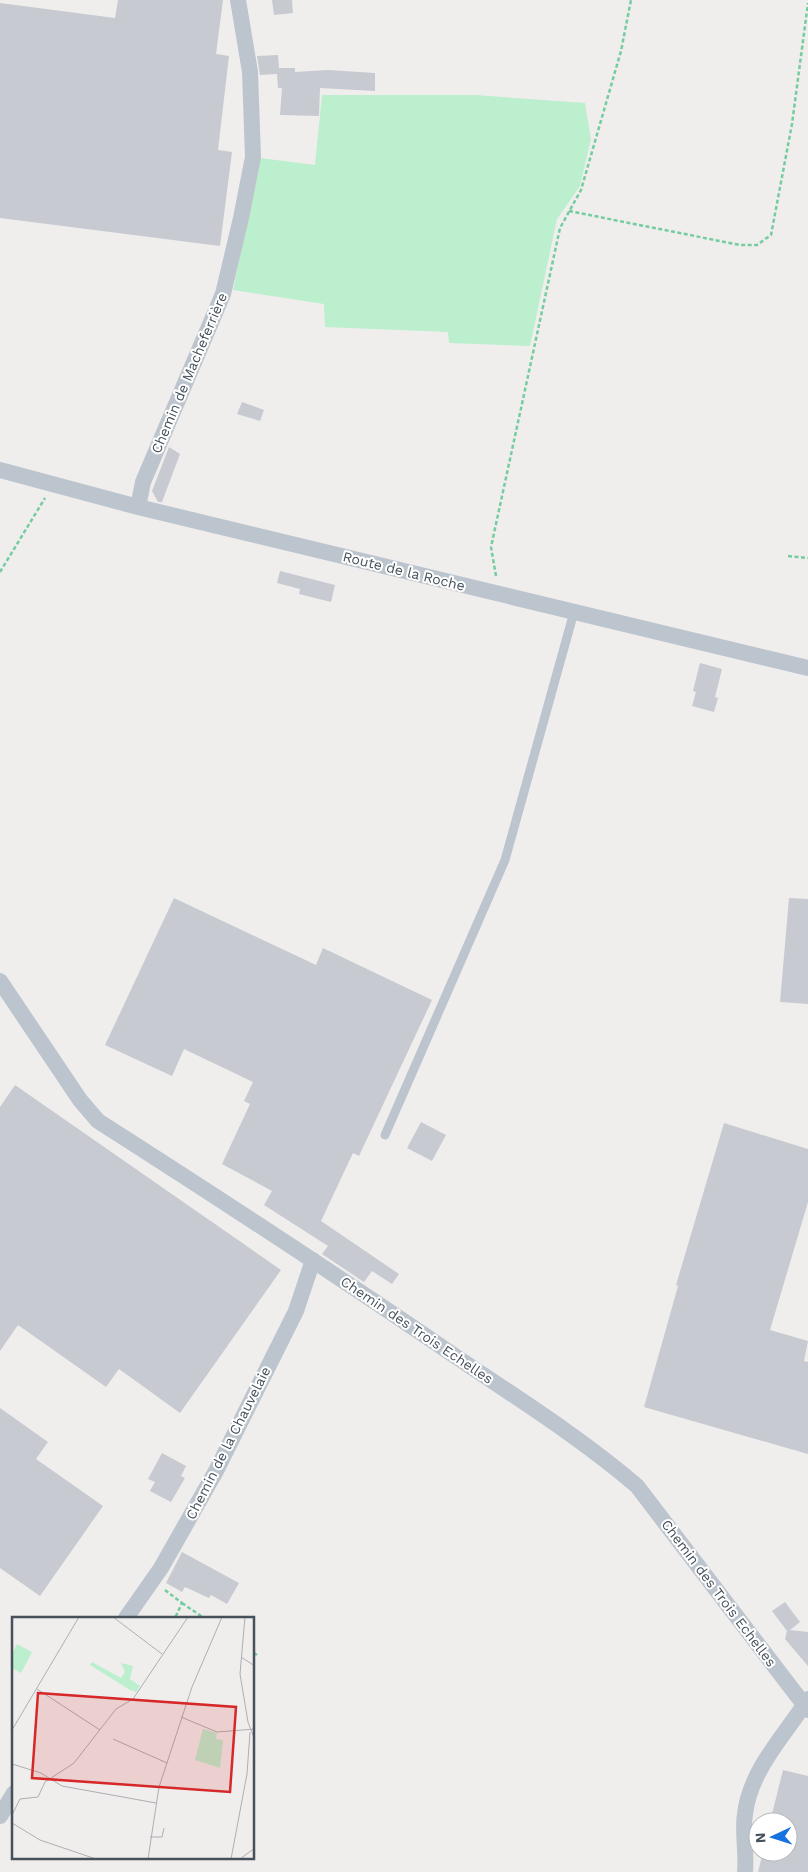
<svg xmlns="http://www.w3.org/2000/svg" width="808" height="1872" font-family="'Work Sans',sans-serif">
  <rect width="100%" height="100%" fill="#f0eded"/>
  <path fill="#bbefce" d="M 322,95 L 475,95 L 585,103 L 591,139 L 580,186 L 557,219 L 530,346 L 449,343 L 448,332 L 325,327 L 324,304 L 233,290 L 260,158 L 315,165 Z"/>
  <path fill="#c7cad0" d="M 118,0 L 223,0 L 216,54 L 229,56 L 218,150 L 232,152 L 220,246 L 0,218 L 0,3 L 115,18 Z
    M 272,0 L 292,0 L 293,13 L 274,15 Z
    M 278,55 L 279,68 L 295,68 L 295,72 L 328,70 L 375,73 L 375,91 L 320,88 L 319,116 L 280,115 L 282,88 L 278,88 L 277,74 L 260,75 L 257,56 Z
    M 242,402 L 264,410 L 260,421 L 237,414 Z
    M 169,447 L 180,454 L 162,502 L 158,502 L 152,491 Z
    M 280,571 L 335,585 L 331,602 L 299,594 L 300,589 L 277,583 Z
    M 700,663 L 722,669 L 715,697 L 718,698 L 714,712 L 692,706 L 696,692 L 693,691 Z
    M 174,898 L 316,965 L 323,948 L 432,1000 L 359,1156 L 353,1153 L 321,1221 L 399,1274 L 392,1284 L 372,1271 L 364,1282 L 322,1254 L 328,1246 L 264,1205 L 272,1191 L 222,1164 L 250,1104 L 244,1101 L 253,1082 L 184,1049 L 172,1076 L 105,1045 Z
    M 789,898 L 808,899 L 808,1004 L 780,1002 Z
    M 15,1085 L 281,1270 L 180,1413 L 119,1369 L 106,1387 L 18,1325 L 0,1351 L 0,1107 Z
    M 421,1122 L 446,1135 L 432,1161 L 407,1148 Z
    M 724,1123 L 808,1149 L 808,1202 L 770,1330 L 808,1341 L 804,1361 L 808,1362 L 808,1454 L 644,1407 L 678,1286 L 676,1285 Z
    M 0,1408 L 48,1442 L 36,1459 L 103,1506 L 40,1596 L 0,1568 Z
    M 162,1453 L 186,1466 L 181,1476 L 185,1478 L 171,1502 L 150,1491 L 155,1482 L 148,1479 Z
    M 182,1552 L 239,1583 L 227,1604 L 211,1595 L 209,1598 L 185,1587 L 182,1592 L 166,1583 Z
    M 785,1602 L 800,1622 L 790,1630 L 808,1632 L 808,1666 L 785,1639 L 787,1631 L 772,1611 Z
    M 783,1770 L 808,1776 L 808,1872 L 758,1872 L 763,1852 L 788,1852 L 788,1822 L 770,1822 Z"/>
  <g fill="none" stroke-linecap="round" stroke-linejoin="round">
    <path stroke="#73cd9f" stroke-width="2.5" stroke-dasharray="4 2.5" stroke-linecap="butt" d="M 569,211 L 740,245 L 757,245 L 771,235 L 792,124 L 808,3
      M 788,556 L 808,558
      M 0,572 L 45,498
      M 496,576 L 491,547 L 560,228 L 581,190 L 621,51 L 631,0
      M 165,1590 L 182,1603 L 175,1618
      M 182,1603 L 204,1618
      M 254,1653 L 257,1655"/>
    <path stroke="#bcc5cd" stroke-width="9" d="M 385,1135 L 505,860 L 574,612"/>
    <path stroke="#bcc5cd" stroke-width="16" d="M 0,470 L 138,507 L 808,668
      M 138,507 L 143,482 L 223,294 L 241,218 L 253,157 L 250,72 L 238,0
      M 0,981 L 80,1100 L 98,1121 C 217,1197 335,1274 452,1354 C 514,1396 580,1437 637,1486 L 808,1710
      M 126,1618 L 161,1568 L 216,1471 L 296,1311 L 313,1260
      M 0,1816 L 14,1793
      M 745,1872 C 747,1853 742,1833 745,1814 C 750,1770 785,1735 808,1699"/>
  </g>
  <g text-anchor="middle" dominant-baseline="central" stroke-width="4" stroke-linejoin="round" paint-order="stroke">
    <g font-size="14" fill="#46515b" stroke="#fff">
      <text transform="translate(189 373) rotate(-67)">Chemin de Macheferrière</text>
      <text transform="translate(404 571) rotate(14)">Route de la Roche</text>
      <text transform="translate(417 1330) rotate(34)">Chemin des Trois Echelles</text>
      <text transform="translate(228 1443) rotate(-63)">Chemin de la Chauvelaie</text>
      <text transform="translate(719 1593) rotate(53)">Chemin des Trois Echelles</text>
    </g>
  </g>
  <g transform="translate(12 1617)">
    <rect width="242" height="242" fill="#f0eded"/>
    <path d="M 5,27 L 20,35 L 9,56 L 0,51 L 0,37 ZM 80,45 L 109,61 L 113,55 L 109,46 L 121,49 L 118,62 L 128,69 L 124,75 L 118,73 L 78,48 ZM 191,112 L 205,116 L 204,122 L 211,123 L 208,151 L 183,143 Z" fill="#bbefce"/>
    <path fill="none" stroke="#acafb3" stroke-width="1" d="M 101,0 L 150,37M 233,0 L 228,57 L 236,105 L 243,123M 0,19 L 0,0M 229,40 L 243,49M 25,72 L 88,113M 169,100 L 205,115 L 243,112M 0,113 L 67,0M 101,122 L 155,146M 0,147 L 29,156 L 50,169 L 144,186M 0,198 L 8,182 L 26,180 L 33,165 L 62,146 L 104,92 L 121,82 L 176,0M 0,206 L 28,223 L 84,242M 138,220 L 150,220 L 152,211M 136,242 L 147,170 L 180,70 L 210,0M 219,242 L 235,157 L 238,115M 228,242 L 243,231"/>
    <path fill="#d62828" fill-opacity="0.15" stroke="#d62828" stroke-width="2.5" d="M 26,76 L 224,90 L 218,175 L 20,161 Z"/>
    <rect width="242" height="242" fill="none" stroke="#46515b" stroke-width="2.5"/>
  </g>
  <g transform="translate(773 1837) rotate(266)"><circle r="24" fill="#ffffff" stroke="#b5b9bd"/>
  <path d="M0-4L9 19L0 12L-9 19Z" fill="#1872df"/>
  <text y="-8" font-size="14" font-weight="bold" text-anchor="middle" fill="#46515b">N</text>
  </g>
</svg>
